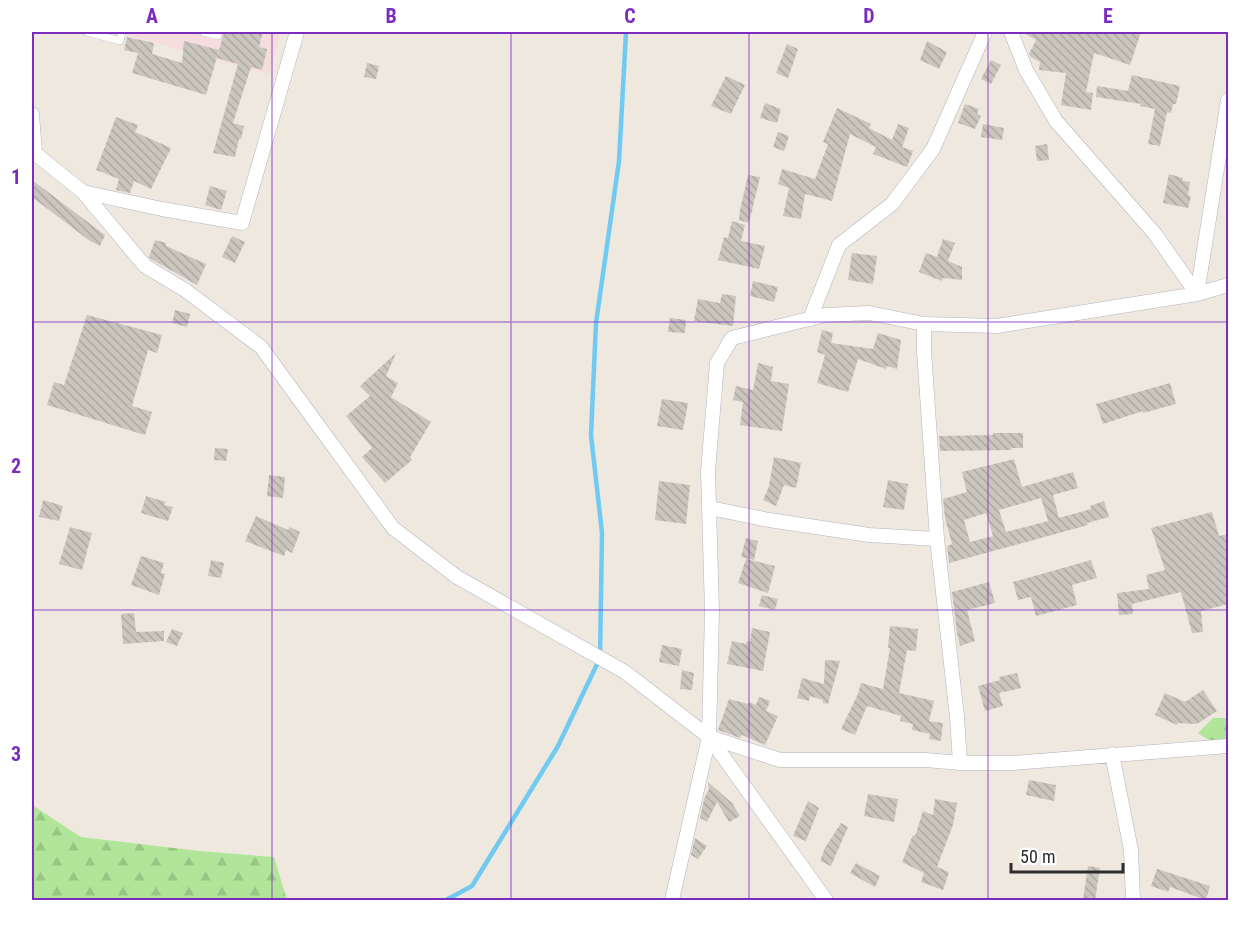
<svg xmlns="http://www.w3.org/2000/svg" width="1260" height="932" font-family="'Roboto Condensed',sans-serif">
  <defs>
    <pattern id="forest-firs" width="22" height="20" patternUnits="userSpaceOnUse" patternTransform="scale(1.5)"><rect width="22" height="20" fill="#b1e69a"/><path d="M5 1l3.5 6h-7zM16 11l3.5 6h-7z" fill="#99c685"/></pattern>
    <pattern id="building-back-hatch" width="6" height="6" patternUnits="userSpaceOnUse" patternTransform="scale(1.5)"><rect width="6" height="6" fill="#cac6bd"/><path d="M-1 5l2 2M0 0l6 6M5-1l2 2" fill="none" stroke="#aeaaa3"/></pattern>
  </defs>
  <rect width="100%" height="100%" fill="#eee8df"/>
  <path fill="#f5dcdd" d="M 116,32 L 281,32 L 269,74 Z"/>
  <path fill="url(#forest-firs)" d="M 1213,718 L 1228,718 L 1228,740 L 1215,744 L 1198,733 Z
    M 32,805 L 81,837 L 199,851 L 274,857 L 287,900 L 32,900 Z"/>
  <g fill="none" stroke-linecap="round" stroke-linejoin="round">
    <path stroke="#70caf2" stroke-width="4.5" d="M 446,900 L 472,886 L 558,746 L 600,658 L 602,533 L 591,435 L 596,323 L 619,161 L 626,32"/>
  </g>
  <path fill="url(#building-back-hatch)" fill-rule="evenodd" d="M 224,32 L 263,32 L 259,47 L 267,49 L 262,70 L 251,67 L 233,123 L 244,126 L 241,139 L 239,139 L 235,157 L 213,153 L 238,64 L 217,58 Z
    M 1022,32 L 1141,32 L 1130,65 L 1094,53 L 1086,92 L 1093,93 L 1091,110 L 1061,105 L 1066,73 L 1039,70 L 1040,62 L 1031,57 L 1029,54 L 1036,40 Z
    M 127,37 L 154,43 L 152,54 L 182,63 L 184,41 L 219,50 L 206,95 L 132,73 L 138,53 L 124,50 Z
    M 927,41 L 947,52 L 939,69 L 920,60 Z
    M 787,44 L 798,49 L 788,78 L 776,73 Z
    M 991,60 L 1001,65 L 991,84 L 981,79 Z
    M 367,63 L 379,66 L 376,79 L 364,77 Z
    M 1132,75 L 1180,86 L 1176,104 L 1173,104 L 1171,113 L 1167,112 L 1160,146 L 1148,144 L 1155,109 L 1140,106 L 1141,104 L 1096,97 L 1097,86 L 1128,91 Z
    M 726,76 L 745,85 L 731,114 L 711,106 Z
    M 765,103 L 781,109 L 777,123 L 760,118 Z
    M 965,104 L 979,109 L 977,114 L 981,116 L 975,129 L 958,123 Z
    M 837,108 L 871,124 L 869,128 L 892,140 L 898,124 L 909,128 L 902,147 L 913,151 L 907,167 L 873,154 L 876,147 L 850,134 L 832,201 L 805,194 L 801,219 L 783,216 L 789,188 L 778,184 L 782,169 L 815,179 L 828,144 L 823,142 Z
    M 116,117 L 138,125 L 135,132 L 171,148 L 151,189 L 134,181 L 130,193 L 116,190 L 119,179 L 96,170 Z
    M 983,124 L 1004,128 L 1002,140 L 981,137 Z
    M 778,132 L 789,136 L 784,151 L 773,147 Z
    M 1047,144 L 1049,160 L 1037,161 L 1035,146 Z
    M 1169,174 L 1183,178 L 1183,181 L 1190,182 L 1188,195 L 1191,196 L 1188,208 L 1163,203 Z
    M 748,175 L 760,177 L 749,223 L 739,220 L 740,210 Z
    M 32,180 L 105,235 L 100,246 L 90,241 L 32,197 Z
    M 210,186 L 227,191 L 221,210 L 205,205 Z
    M 732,221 L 745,225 L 741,241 L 765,246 L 759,269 L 718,260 L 724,237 L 728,238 Z
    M 232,236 L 245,242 L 235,263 L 222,257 Z
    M 943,239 L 955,243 L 948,261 L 962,267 L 962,280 L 943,278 L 942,281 L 919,272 L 926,253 L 937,257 Z
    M 155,240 L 166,243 L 166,246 L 206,264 L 197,285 L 151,259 L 149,257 Z
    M 852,253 L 877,256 L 873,284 L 848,280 Z
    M 753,281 L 778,287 L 774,302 L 750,296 Z
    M 722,294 L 736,296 L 733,326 L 694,321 L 698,299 L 720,303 Z
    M 175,310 L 190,314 L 187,327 L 172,323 Z
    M 87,315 L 162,335 L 157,353 L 148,350 L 132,406 L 152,412 L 145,435 L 47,405 L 54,382 L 64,385 Z
    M 670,318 L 686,320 L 685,333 L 668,332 Z
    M 822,330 L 833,333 L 831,343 L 873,349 L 878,333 L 901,340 L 897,369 L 887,366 L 886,369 L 858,359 L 848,392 L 817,383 L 825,355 L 817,352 Z
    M 396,353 L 386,376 L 398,383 L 391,397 L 431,422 L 410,457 L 412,460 L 385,483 L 362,457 L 372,448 L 346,416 L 370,396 L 360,386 Z
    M 758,363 L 773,367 L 771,381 L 789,384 L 782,431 L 740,425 L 743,402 L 733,400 L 736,386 L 753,390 Z
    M 1170,383 L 1176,404 L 1143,413 L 1143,411 L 1103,424 L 1096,404 Z
    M 662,399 L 688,403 L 683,430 L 657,426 Z
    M 993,433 L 1023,433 L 1023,448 L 1011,448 L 1012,450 L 940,451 L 939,436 L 993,435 Z
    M 215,448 L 228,449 L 226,461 L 214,460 Z
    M 774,457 L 801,463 L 796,488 L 784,485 L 776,506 L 763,500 L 769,486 Z
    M 1014,459 L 1022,487 L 1073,472 L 1078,488 L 1053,495 L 1059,518 L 1091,509 L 1090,506 L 1104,501 L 1109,517 L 1087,523 L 1088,525 L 949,563 L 947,546 L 952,544 L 945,518 L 943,499 L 967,492 L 962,472 ZM 1041,498 L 1048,521 L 1006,532 L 999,510 ZM 986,513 L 993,536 L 970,542 L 964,520 Z
    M 269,475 L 285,477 L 283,498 L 267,496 Z
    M 888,480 L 908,484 L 904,510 L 883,507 Z
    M 659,481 L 690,485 L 686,524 L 655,520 Z
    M 146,496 L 166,502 L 164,505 L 173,507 L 168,521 L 141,513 Z
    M 43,500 L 63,506 L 59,521 L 39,517 Z
    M 1212,512 L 1219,536 L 1228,534 L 1228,604 L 1201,611 L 1203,632 L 1192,633 L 1181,592 L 1132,604 L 1133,614 L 1119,615 L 1117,593 L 1149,589 L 1146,575 L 1165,570 L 1151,528 Z
    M 256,516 L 288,530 L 290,527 L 300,532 L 292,553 L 286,550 L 284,556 L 245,541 Z
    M 70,527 L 92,533 L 82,570 L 59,564 Z
    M 746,538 L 758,541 L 754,560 L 741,557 Z
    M 141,556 L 164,563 L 161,573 L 165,574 L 159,595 L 131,585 Z
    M 746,559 L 775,566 L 768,593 L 738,583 Z
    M 211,560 L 224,563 L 221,578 L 208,576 Z
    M 1091,560 L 1097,578 L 1072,585 L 1077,605 L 1036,616 L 1031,597 L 1018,600 L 1013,582 Z
    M 989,582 L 995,603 L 967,610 L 975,641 L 960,646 L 957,633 L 952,592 Z
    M 762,595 L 778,599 L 775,610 L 759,606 Z
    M 134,613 L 136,632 L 164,631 L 164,641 L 123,644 L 121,614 Z
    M 890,626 L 918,629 L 916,651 L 907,650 L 899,693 L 934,701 L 929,721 L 943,723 L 941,741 L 929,739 L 930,734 L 912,730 L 913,724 L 900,721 L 901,716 L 867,706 L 855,735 L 841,729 L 858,694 L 861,683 L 883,689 L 890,648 L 888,648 Z
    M 752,628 L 770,632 L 763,671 L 727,664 L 732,641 L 746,644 L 747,641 L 750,642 Z
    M 172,629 L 183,633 L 177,646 L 166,642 Z
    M 662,645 L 682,649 L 679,666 L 659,662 Z
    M 825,660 L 840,661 L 828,704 L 823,703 L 823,700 L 810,696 L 809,701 L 797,698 L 802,678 L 824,684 Z
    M 682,670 L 694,673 L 692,690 L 680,689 Z
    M 1017,673 L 1021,688 L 999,693 L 1003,706 L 985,711 L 978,686 L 1000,680 L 999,677 Z
    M 1203,690 L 1217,711 L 1197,724 L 1178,723 L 1177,725 L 1155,715 L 1165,693 L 1185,702 Z
    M 759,697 L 770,701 L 766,711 L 778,716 L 765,745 L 742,735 L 740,738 L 718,730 L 729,699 L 748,704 L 749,702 L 756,705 Z
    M 1029,780 L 1056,785 L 1054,801 L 1026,795 Z
    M 708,782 L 732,803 L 740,816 L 729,822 L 717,802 L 707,822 L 700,818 L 704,799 L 709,789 Z
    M 868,794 L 898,799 L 894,822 L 864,816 Z
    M 935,799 L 957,803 L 953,825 L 937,867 L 949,872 L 943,890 L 921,882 L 924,873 L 902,862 L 913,835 L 915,836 L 923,811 L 933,815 Z
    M 808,801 L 819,808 L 806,841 L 793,836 Z
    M 841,823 L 848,827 L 831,866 L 820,861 L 825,848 Z
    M 695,838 L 707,846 L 698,859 L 691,855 Z
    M 856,863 L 880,876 L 875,887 L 850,873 Z
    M 1088,866 L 1100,868 L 1095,900 L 1083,900 Z
    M 1157,869 L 1210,886 L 1206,900 L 1170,887 L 1168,892 L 1151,886 Z"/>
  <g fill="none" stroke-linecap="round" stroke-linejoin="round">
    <defs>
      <path id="lane" d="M 87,32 L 120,41 L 122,32
        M 203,32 L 218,36"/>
      <path id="street" d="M 1011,32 L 1026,70 L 1056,121 L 1155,234 L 1197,294
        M 32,114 L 35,153
        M 32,151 L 83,192 L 145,266 L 185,290 L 261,347 L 393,528 L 457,577 L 625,672 L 709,737 L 826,900
        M 83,192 L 162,209 L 242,223 L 297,32
        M 1197,294 L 1228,100
        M 810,319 L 839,245 L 892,204 L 933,149 L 985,32
        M 924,324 L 924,351 L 937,539 L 957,717 L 960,763
        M 710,508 L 769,520 L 869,535 L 937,539
        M 709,737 L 780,760 L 926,760 L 960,763 L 1014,763 L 1228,746
        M 1112,754 L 1131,850 L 1133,900
        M 672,900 L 709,737 L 712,611 L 708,471 L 717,363 L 732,338 L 825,315 L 869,313 L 924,324 L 997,326 L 1197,294 L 1228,285"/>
    </defs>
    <use href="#lane" stroke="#b3b4c0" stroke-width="8"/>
    <use href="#street" stroke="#b3b4c0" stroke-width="15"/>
    <use href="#lane" stroke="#fff" stroke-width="7"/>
    <use href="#street" stroke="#fff" stroke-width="14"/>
  </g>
  <path fill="none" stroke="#7b2cbf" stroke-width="1.5" stroke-opacity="0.55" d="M 272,32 L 272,900M 511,32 L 511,900M 749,32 L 749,900M 988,32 L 988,900M 32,322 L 1228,322M 32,610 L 1228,610"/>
  <rect width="1260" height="932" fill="none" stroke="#ffffff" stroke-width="66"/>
  <path d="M1011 863v9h112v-9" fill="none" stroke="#2d2d2d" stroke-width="3"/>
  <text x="1020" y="863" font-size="18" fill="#2d2d2d" stroke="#ffffff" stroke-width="4.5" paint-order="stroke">50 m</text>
  <rect x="33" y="33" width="1194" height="866" fill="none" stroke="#7b2cbf" stroke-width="2"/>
  <g font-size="20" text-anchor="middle" font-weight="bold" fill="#7b2cbf">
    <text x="152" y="23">A</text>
    <text x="391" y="23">B</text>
    <text x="630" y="23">C</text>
    <text x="869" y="23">D</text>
    <text x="1108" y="23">E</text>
    <text x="16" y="184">1</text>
    <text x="16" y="473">2</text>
    <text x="16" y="761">3</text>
  </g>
</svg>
